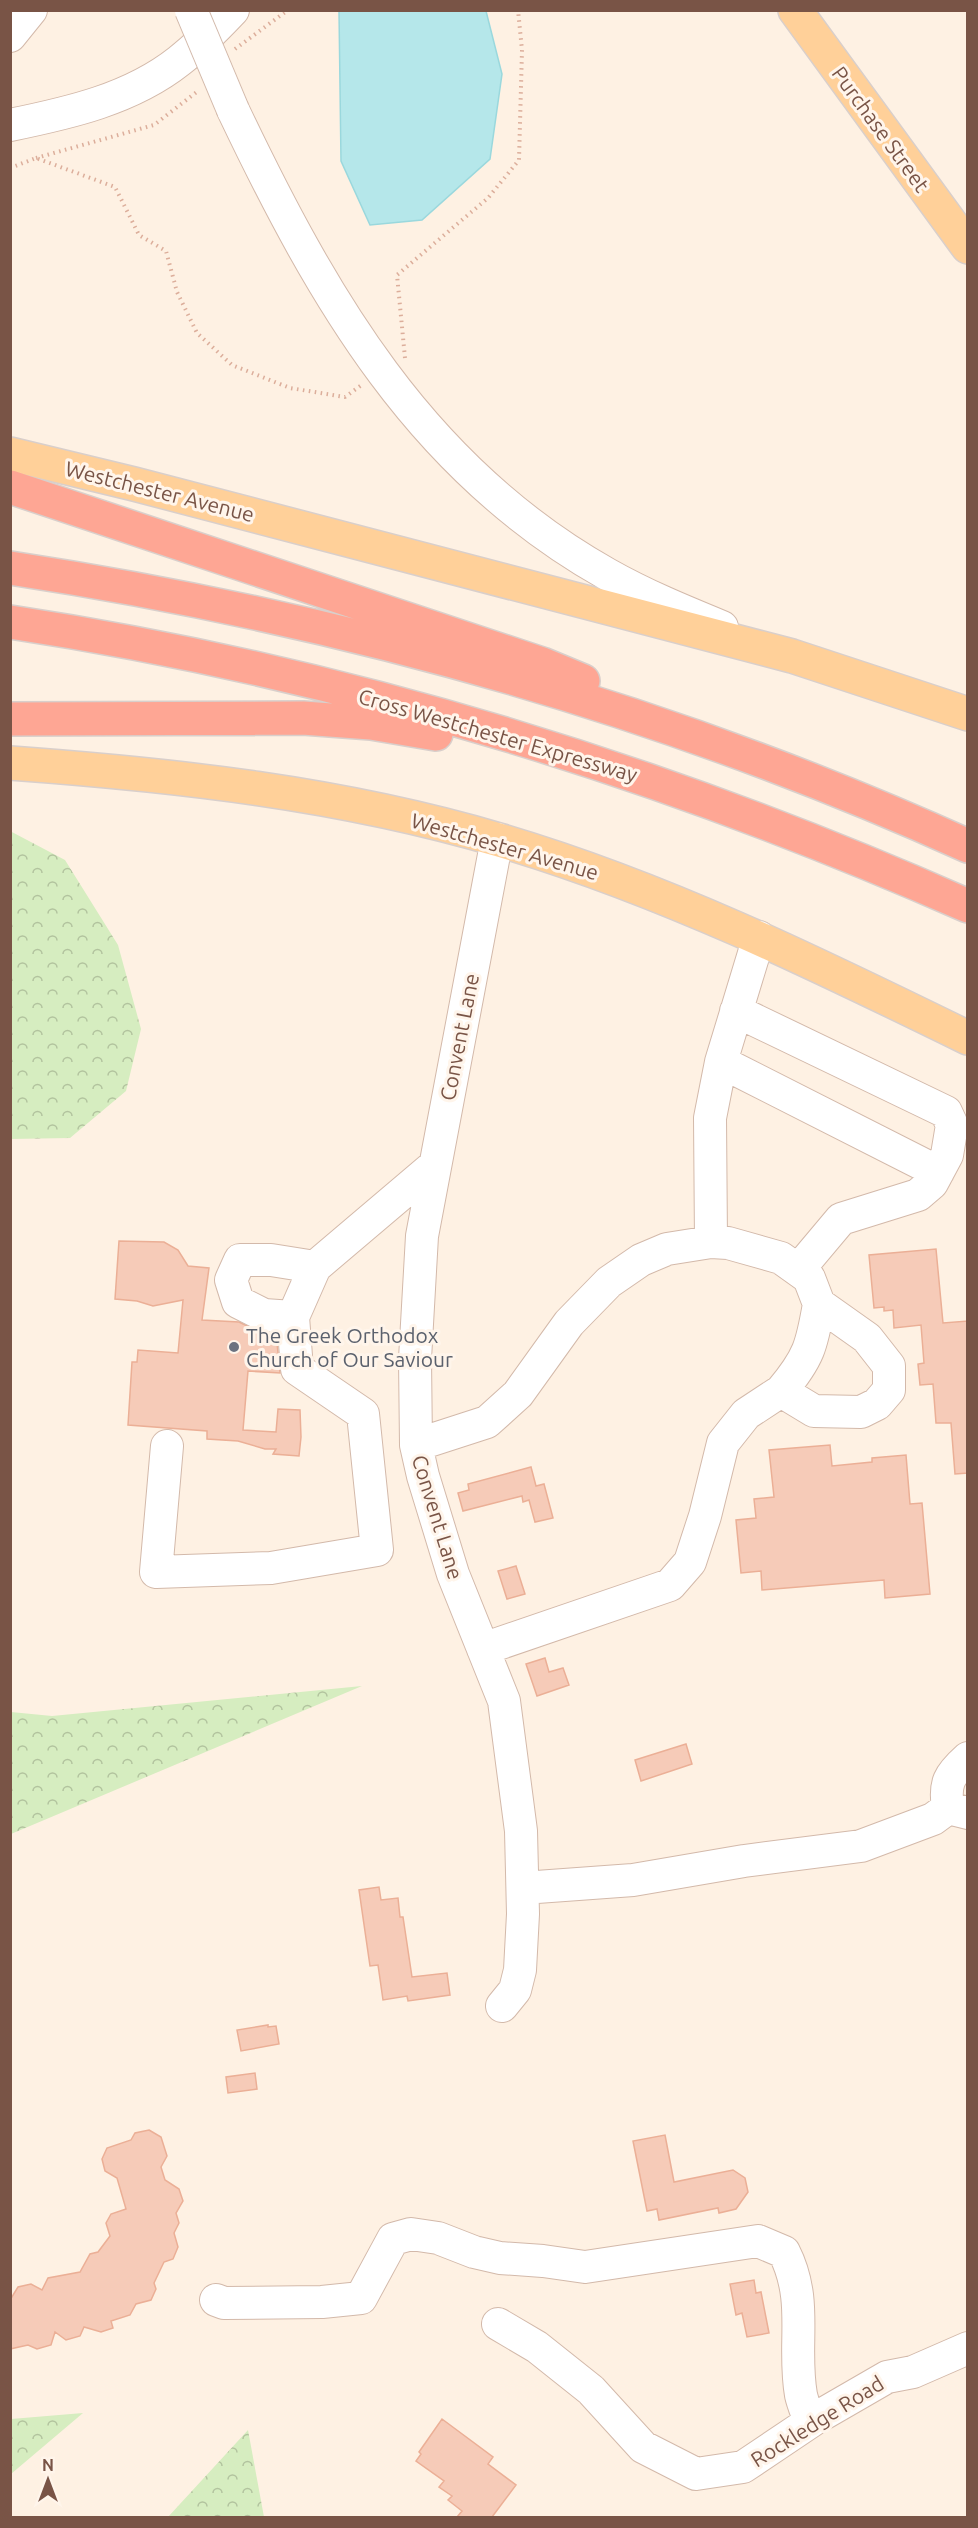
<svg xmlns="http://www.w3.org/2000/svg" width="978" height="2528" font-family="Ubuntu,sans-serif">
  <defs>
    <pattern id="forest-crowns" width="20" height="18" patternUnits="userSpaceOnUse" patternTransform="scale(1.5)"><rect width="20" height="18" fill="#d6edc0"/><path d="M2 6a3 3 0 1 1 6 0M12 15a3 3 0 1 1 6 0" fill="none" stroke="#b2c39e"/></pattern>
  </defs>
  <rect width="100%" height="100%" fill="#fef1e3"/>
  <path fill="url(#forest-crowns)" d="M 10,831 L 65,860 L 118,945 L 141,1029 L 126,1091 L 70,1138 L 11,1139 Z
    M 362,1686 L 11,1834 L 11,1712 L 52,1716 Z
    M 83,2413 L 11,2474 L 11,2419 Z
    M 248,2430 L 264,2517 L 168,2517 Z"/>
  <path fill="#b5e7ea" stroke="#9ad8dd" stroke-width="1.5" d="M 339,11 L 486,11 L 502,74 L 490,159 L 422,220 L 370,225 L 341,161 Z"/>
  <path fill="#f6cbb8" stroke="#ebaf96" stroke-width="1.5" d="M 119,1241 L 164,1242 L 178,1250 L 188,1266 L 209,1268 L 202,1320 L 239,1322 L 261,1333 L 261,1341 L 277,1343 L 280,1373 L 248,1371 L 243,1430 L 276,1432 L 278,1409 L 300,1410 L 301,1437 L 299,1456 L 273,1454 L 276,1449 L 265,1449 L 238,1441 L 207,1439 L 207,1431 L 128,1425 L 132,1362 L 137,1362 L 138,1350 L 178,1353 L 183,1300 L 153,1306 L 137,1301 L 115,1299 Z
    M 936,1249 L 943,1323 L 968,1321 L 968,1473 L 955,1474 L 951,1423 L 936,1423 L 933,1384 L 920,1385 L 918,1364 L 924,1363 L 921,1325 L 894,1328 L 893,1310 L 884,1311 L 884,1307 L 874,1308 L 869,1255 Z
    M 830,1445 L 832,1466 L 872,1462 L 872,1458 L 906,1455 L 910,1504 L 922,1503 L 930,1594 L 885,1598 L 884,1580 L 762,1590 L 761,1571 L 741,1573 L 736,1520 L 756,1518 L 754,1499 L 774,1497 L 769,1450 Z
    M 531,1467 L 536,1486 L 544,1484 L 553,1518 L 535,1522 L 529,1500 L 523,1502 L 522,1496 L 463,1511 L 458,1493 L 469,1490 L 468,1484 Z
    M 516,1566 L 525,1594 L 507,1599 L 498,1571 Z
    M 545,1658 L 549,1672 L 563,1668 L 569,1685 L 537,1696 L 526,1664 Z
    M 686,1744 L 692,1764 L 641,1781 L 635,1760 Z
    M 379,1887 L 381,1900 L 398,1898 L 400,1917 L 403,1917 L 412,1977 L 447,1973 L 450,1995 L 408,2001 L 407,1996 L 383,2000 L 378,1965 L 370,1966 L 359,1890 Z
    M 268,2025 L 268,2027 L 276,2026 L 279,2044 L 241,2051 L 237,2030 Z
    M 255,2073 L 257,2089 L 228,2093 L 226,2077 Z
    M 149,2130 L 161,2137 L 167,2156 L 161,2167 L 165,2180 L 179,2189 L 183,2201 L 176,2213 L 179,2223 L 174,2233 L 178,2247 L 173,2259 L 164,2262 L 154,2283 L 156,2289 L 151,2300 L 136,2304 L 130,2315 L 111,2321 L 113,2328 L 101,2332 L 84,2327 L 80,2336 L 66,2340 L 55,2332 L 51,2345 L 37,2349 L 28,2345 L 10,2349 L 10,2300 L 18,2287 L 31,2284 L 42,2290 L 48,2278 L 80,2272 L 90,2254 L 98,2252 L 110,2236 L 106,2223 L 111,2214 L 126,2209 L 117,2178 L 105,2171 L 102,2159 L 107,2148 L 131,2140 L 135,2133 Z
    M 665,2135 L 674,2182 L 733,2170 L 745,2178 L 748,2192 L 736,2209 L 719,2213 L 718,2208 L 659,2220 L 657,2209 L 647,2211 L 633,2141 Z
    M 754,2280 L 756,2293 L 761,2292 L 769,2333 L 747,2337 L 742,2313 L 736,2315 L 730,2284 Z
    M 442,2419 L 493,2457 L 488,2464 L 516,2485 L 492,2517 L 457,2517 L 462,2511 L 448,2500 L 452,2496 L 439,2487 L 444,2481 L 416,2461 L 421,2454 L 419,2452 Z"/>
  <g fill="none" stroke-linecap="round" stroke-linejoin="round">
    <defs>
      <path id="minor" d="M 10,36 L 31,10
        M 233,110 C 322,297 420,469 607,574 C 644,595 683,611 722,627
        M 10,125 C 69,113 131,99 179,61 C 198,46 216,28 233,10
        M 497,839 L 422,1236 L 415,1359 L 416,1445 L 423,1476 L 453,1574 L 504,1701 L 521,1831 L 523,1914 L 520,1970 L 515,1990 L 502,2006
        M 736,1011 L 946,1112 L 952,1125 L 947,1155 L 932,1183 L 918,1195 L 841,1219 L 799,1269
        M 721,1062 L 938,1172
        M 711,1242 L 710,1118 L 721,1062 L 759,937
        M 293,1317 L 264,1315 L 238,1302 L 231,1280 L 240,1260 L 271,1260 L 315,1267
        M 416,1445 L 487,1422 L 518,1394 L 569,1323 L 609,1282 L 641,1260 L 667,1249 L 711,1242 L 728,1243 L 781,1258 L 809,1278 L 819,1304 L 867,1338 L 889,1366 L 889,1390 L 877,1404 L 861,1412 L 814,1411 L 781,1391 C 809,1358 812,1345 819,1304
        M 167,1446 L 156,1572 L 271,1568 L 377,1550 L 363,1414 L 297,1369 L 293,1317 L 315,1267 L 434,1166
        M 483,1649 L 670,1585 L 690,1562 L 705,1516 L 723,1443 L 746,1414 L 781,1391
        M 948,1808 C 944,1783 949,1775 968,1758
        M 523,1888 L 633,1880 L 744,1861 L 861,1846 L 933,1819 L 948,1808 L 968,1813
        M 216,2300 L 224,2303 L 322,2302 L 361,2298 L 393,2239 L 411,2234 L 438,2238 L 474,2252 L 500,2258 L 543,2261 L 585,2267 L 758,2241 L 784,2252 C 809,2301 792,2345 801,2395 C 803,2404 807,2413 810,2422
        M 498,2324 L 537,2347 L 591,2390 L 643,2447 L 696,2474 L 743,2467 L 816,2418 L 887,2377 L 913,2372 L 968,2348"/>
      <path id="major" d="M 795,10 L 968,247
        M 10,454 L 134,484 L 792,656 L 968,714
        M 10,763 C 175,775 340,793 499,840 C 662,888 815,963 968,1038"/>
      <path id="highway" d="M 10,487 L 542,664 L 583,681
        M 10,568 C 339,618 665,709 968,846
        M 10,622 C 341,672 662,771 968,906
        M 10,719 L 303,718 L 371,723 L 436,734"/>
    </defs>
    <use href="#minor" stroke="#d3b9aa" stroke-width="34"/>
    <use href="#major" stroke="#d9cfcb" stroke-width="36"/>
    <use href="#highway" stroke="#d9cfcb" stroke-width="36"/>
    <path stroke="#dcae9b" stroke-width="4" stroke-dasharray="1.5 4.5" stroke-linecap="butt" d="M 235,49 L 288,10
      M 36,158 L 154,125 L 198,91
      M 10,168 L 36,158 L 115,187 L 139,235 L 166,251 L 177,292 L 197,333 L 232,365 L 290,388 L 345,397 L 363,384
      M 405,358 L 397,275 L 488,198 L 519,160 L 522,50 L 518,10"/>
    <use href="#minor" stroke="#fff" stroke-width="32"/>
    <use href="#major" stroke="#ffd099" stroke-width="33"/>
    <use href="#highway" stroke="#fea694" stroke-width="33"/>
    <defs>
      <path id="minor-bridge" d="M 191,10 L 233,110"/>
    </defs>
    <use href="#minor-bridge" stroke="#d3b9aa" stroke-width="34" stroke-linecap="butt"/>
    <use href="#minor-bridge" stroke="#fff" stroke-width="32"/>
  </g>
  <circle fill="#6b7280" stroke="#fff5eb" stroke-width="2" cx="234" cy="1347" r="6"/>
  <g text-anchor="middle" dominant-baseline="central" stroke-width="6" stroke-linejoin="round" paint-order="stroke">
    <g font-size="21" fill="#795446" stroke="#fff5eb">
      <text transform="translate(881 129) rotate(54)">Purchase Street</text>
      <text transform="translate(160 491) rotate(14)">Westchester Avenue</text>
      <text transform="translate(498 735) rotate(16)">Cross Westchester Expressway</text>
      <text transform="translate(505 846) rotate(16)">Westchester Avenue</text>
      <text transform="translate(459 1037) rotate(-79)">Convent Lane</text>
      <text transform="translate(438 1517) rotate(73)">Convent Lane</text>
      <text transform="translate(817 2421) rotate(-32)">Rockledge Road</text>
    </g>
    <g font-size="21" fill="#5b616d" stroke="#fff5eb" text-anchor="start">
      <text x="246" y="1335">The Greek Orthodox<tspan x="246" dy="24">Church of Our Saviour</tspan></text>
    </g>
  </g>
  <rect width="978" height="2528" fill="none" stroke="#795446" stroke-width="24"/>
  <g transform="translate(48 2480)" stroke="#fff5eb" stroke-width="4.5" paint-order="stroke">
  <path d="M0-4.5L10 22L0 15L-10 22Z" fill="#795446"/>
  <text y="-9" font-size="16" font-weight="bold" text-anchor="middle" fill="#795446">N</text>
  </g>
</svg>
